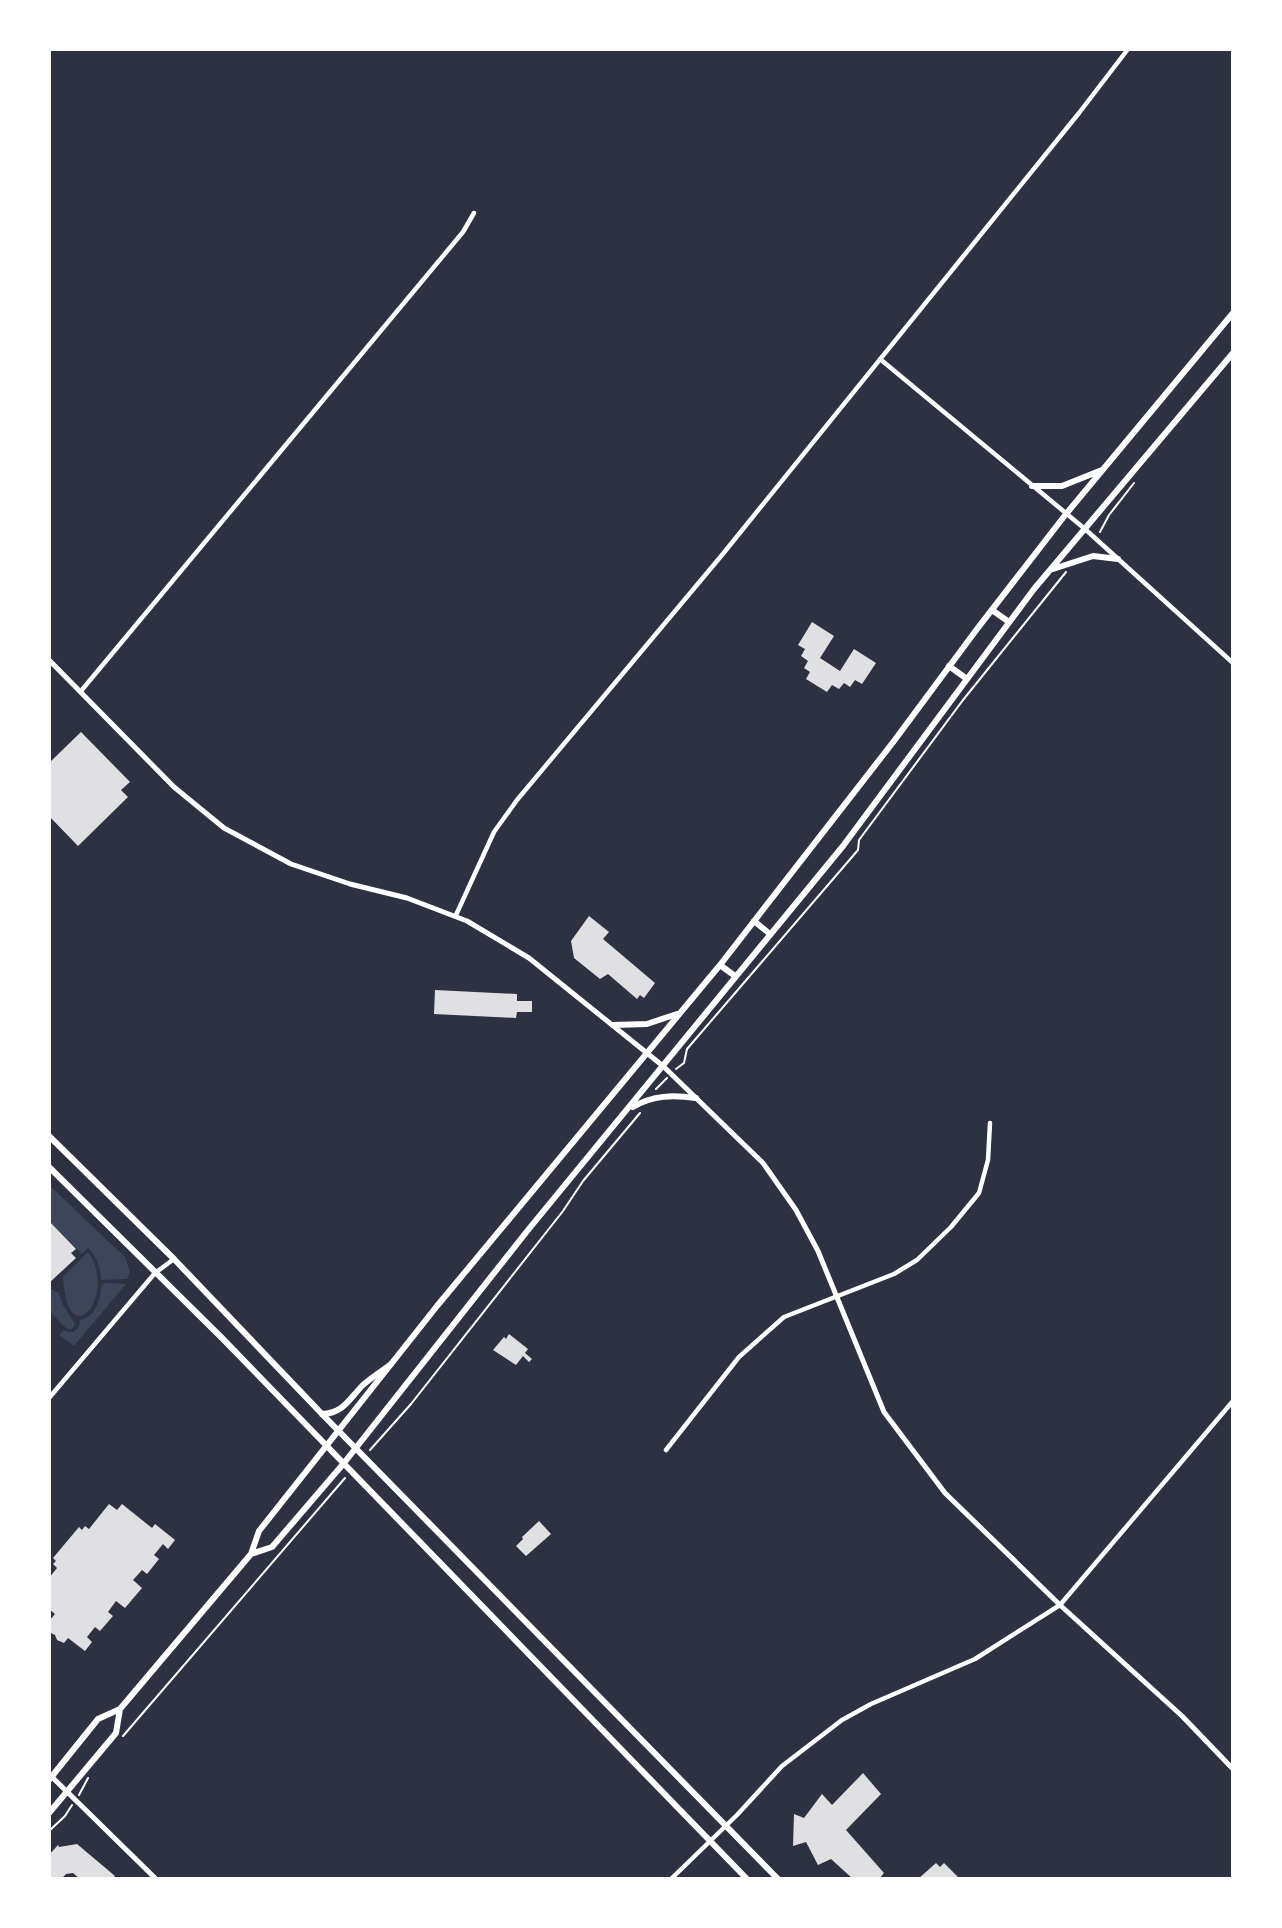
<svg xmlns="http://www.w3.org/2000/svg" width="1282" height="1928" font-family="'Work Sans',sans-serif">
  <rect width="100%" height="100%" fill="#2d3142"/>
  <path fill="#3c4559" d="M 49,1185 L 125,1257 L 130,1272 L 127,1279 L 101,1280 C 101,1267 96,1256 88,1248 L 82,1254 L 49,1221 Z
    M 88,1252 C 119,1295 67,1357 63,1277 Z
    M 107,1283 L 126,1284 L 74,1346 L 59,1335 L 64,1330 C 72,1335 80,1330 80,1320 C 97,1316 100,1300 102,1284 Z
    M 51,1289 L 59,1293 L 62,1303 L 75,1324 L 72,1329 L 67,1329 L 49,1311 Z"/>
  <path fill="#e0e0e3" d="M 812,622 L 834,636 L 820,658 L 840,671 L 854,649 L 876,663 L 862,684 L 855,680 L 850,687 L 844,683 L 839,689 L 832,685 L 827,692 L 806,679 L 810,672 L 804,668 L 808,661 L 801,656 L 805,649 L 798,645 Z
    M 81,732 L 130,782 L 121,790 L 128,797 L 78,846 L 49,816 L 49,763 Z
    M 589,916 L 609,932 L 603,939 L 655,983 L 644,998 L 640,995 L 637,999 L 608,974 L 600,979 L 574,958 L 571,941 Z
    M 435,990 L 517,994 L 517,1001 L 532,1001 L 532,1012 L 517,1012 L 516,1018 L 434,1014 Z
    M 49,1221 L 76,1249 L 71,1253 L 76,1258 L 49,1283 Z
    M 509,1334 L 528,1349 L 525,1353 L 532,1359 L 529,1362 L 523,1356 L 516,1365 L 493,1350 L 504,1337 L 506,1339 Z
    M 109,1504 L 117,1510 L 122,1504 L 152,1528 L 155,1524 L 175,1540 L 168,1549 L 163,1544 L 154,1555 L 159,1559 L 147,1574 L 142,1570 L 133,1580 L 142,1588 L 125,1608 L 116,1601 L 108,1612 L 113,1616 L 100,1631 L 95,1627 L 87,1637 L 92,1642 L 85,1651 L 68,1638 L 64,1643 L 57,1640 L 55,1635 L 49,1632 L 49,1621 L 55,1614 L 49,1609 L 49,1578 L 57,1568 L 53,1564 L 56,1561 L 53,1558 L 79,1527 L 82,1530 L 85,1526 L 89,1529 Z
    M 539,1521 L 551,1534 L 526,1556 L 516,1546 L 523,1539 L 522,1537 Z
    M 863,1773 L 881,1794 L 846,1830 L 884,1873 L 879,1879 L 853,1879 L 831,1859 L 818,1865 L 806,1842 L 793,1846 L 794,1814 L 804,1818 L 822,1794 L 832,1805 Z
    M 77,1844 L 115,1876 L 112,1879 L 80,1879 L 73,1873 L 66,1874 L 61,1879 L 49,1879 L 49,1855 L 58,1845 L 59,1847 Z
    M 936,1863 L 940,1867 L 944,1863 L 960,1879 L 918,1879 Z"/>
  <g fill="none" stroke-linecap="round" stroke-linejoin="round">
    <path stroke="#fff" stroke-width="2" d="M 1100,532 L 1109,515 L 1134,483
      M 676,1069 L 684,1063 L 687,1049 L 858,850 L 859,840 L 963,700 L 1066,572
      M 656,1089 L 667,1078
      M 370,1450 L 411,1404 L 563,1211 L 583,1181 L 640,1113
      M 123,1736 L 345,1478
      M 79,1795 L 88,1778
      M 49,1831 L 65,1816 L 72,1805"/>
    <path stroke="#fff" stroke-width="4.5" d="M 880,359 L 1085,529 L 1233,663
      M 81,691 L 463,232 L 474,213
      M 456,915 L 494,832 L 517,800 L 722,555 L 1079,113 L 1128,49
      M 49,1398 L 155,1273 L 174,1259
      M 666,1450 L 739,1357 L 784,1317 L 894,1274 L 917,1260 L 951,1227 L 979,1193 L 988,1160 L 990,1123
      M 671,1879 L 737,1815 L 782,1766 L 842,1720 L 871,1704 L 975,1659 L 1060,1605 L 1233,1401"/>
    <path stroke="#fff" stroke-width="5" d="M 49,660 L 174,787 L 224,828 L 291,864 L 350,884 L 407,898 L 467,921 L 529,958 L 663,1066 L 763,1163 L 796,1210 L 818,1251 L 884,1412 L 945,1493 L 1060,1605 L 1182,1716 L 1233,1769
      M 52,1777 L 156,1879"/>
    <path stroke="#fff" stroke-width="6" d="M 1032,486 L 1062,486 L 1102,470
      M 1053,569 L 1093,556 L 1118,559
      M 992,610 L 1009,622
      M 949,666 L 967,679
      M 754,921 L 770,934
      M 720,965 L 735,976
      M 613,1025 L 647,1024 L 677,1014
      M 633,1107 C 653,1095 673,1095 696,1098
      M 251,1554 L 272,1547 L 344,1463 L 528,1230 L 843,846 L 1034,589 L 1233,353
      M 49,1780 L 98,1719 L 120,1709 L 251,1554 L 259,1531 L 437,1306 L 720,965 L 894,741 L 977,629 L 1066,514 L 1233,313
      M 49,1813 L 116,1733 L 120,1709"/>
    <path stroke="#fff" stroke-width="6" d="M 49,1136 L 174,1259 L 322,1414 L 778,1879
      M 49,1167 L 222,1338 L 747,1879
      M 322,1414 C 344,1413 349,1399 363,1385 C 372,1377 382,1371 391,1364"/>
  </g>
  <rect width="1282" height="1928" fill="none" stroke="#ffffff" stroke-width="102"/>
</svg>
